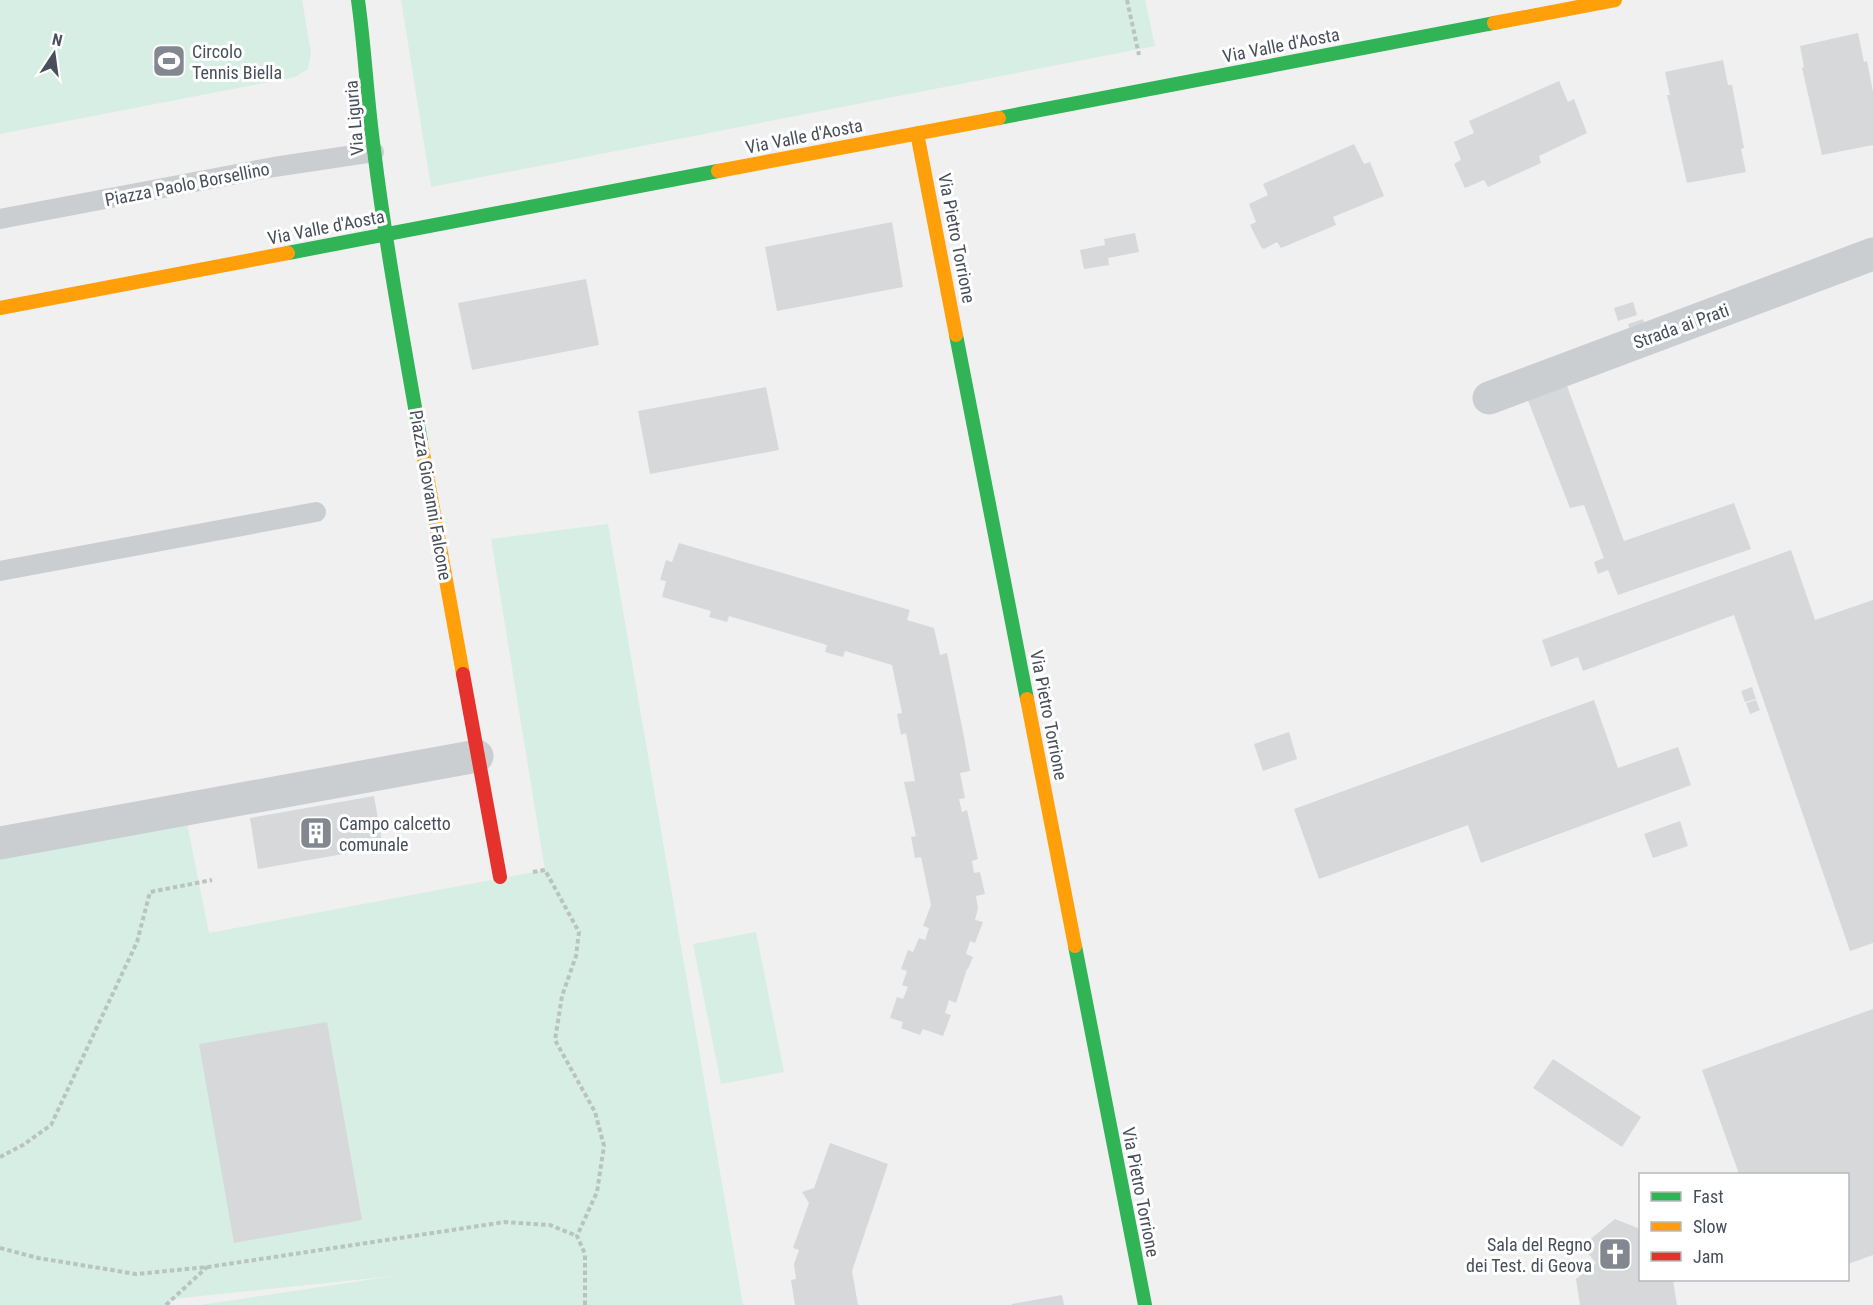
<svg xmlns="http://www.w3.org/2000/svg" width="1873" height="1305" font-family="'Roboto Condensed',sans-serif">
  <rect width="100%" height="100%" fill="#f0f0f0"/>
  <path fill="#d6eee3" d="M 0,0 L 302,0 L 311,53 L 308,69 L 295,77 L 0,134 Z
    M 401,0 L 1145,0 L 1155,46 L 431,187 Z
    M 608,524 L 743,1305 L 200,1305 L 394,1276 L 172,1299 L 170,1305 L 0,1305 L 0,857 L 187,823 L 209,933 L 545,870 L 491,539 Z
    M 756,932 L 784,1072 L 721,1084 L 693,944 Z"/>
  <path fill="#d7d8da" d="M 1858,33 L 1864,62 L 1867,61 L 1873,92 L 1873,145 L 1822,155 L 1802,68 L 1804,67 L 1800,46 Z
    M 1723,60 L 1728,85 L 1732,85 L 1744,148 L 1741,149 L 1746,172 L 1687,183 L 1667,95 L 1670,95 L 1665,72 Z
    M 1559,81 L 1568,102 L 1574,99 L 1587,133 L 1539,156 L 1541,163 L 1488,187 L 1484,180 L 1465,188 L 1454,164 L 1461,160 L 1454,142 L 1474,133 L 1469,121 Z
    M 1354,144 L 1364,164 L 1370,162 L 1384,196 L 1333,217 L 1336,225 L 1281,248 L 1277,242 L 1264,249 L 1261,247 L 1250,225 L 1256,222 L 1249,204 L 1268,195 L 1263,184 Z
    M 892,222 L 903,287 L 777,311 L 765,247 Z
    M 1135,233 L 1139,252 L 1108,258 L 1109,265 L 1084,269 L 1080,250 L 1105,245 L 1104,239 Z
    M 586,279 L 599,345 L 472,370 L 458,303 Z
    M 1633,302 L 1637,315 L 1618,321 L 1614,308 Z
    M 1643,319 L 1646,329 L 1632,334 L 1628,324 Z
    M 1566,383 L 1624,541 L 1734,503 L 1751,549 L 1618,595 L 1608,570 L 1598,574 L 1594,562 L 1604,558 L 1584,505 L 1570,508 L 1527,398 Z
    M 766,387 L 779,450 L 650,474 L 638,411 Z
    M 679,543 L 910,610 L 907,620 L 934,628 L 940,655 L 947,653 L 964,737 L 970,771 L 960,773 L 965,798 L 959,799 L 962,812 L 967,810 L 978,859 L 972,861 L 974,873 L 980,872 L 985,894 L 976,896 L 978,908 L 975,920 L 983,922 L 975,943 L 970,941 L 966,954 L 973,957 L 968,969 L 967,969 L 956,1003 L 949,1000 L 945,1013 L 951,1015 L 943,1036 L 923,1029 L 920,1035 L 901,1028 L 903,1022 L 890,1018 L 897,997 L 903,999 L 908,987 L 902,985 L 907,971 L 901,969 L 908,950 L 913,952 L 919,938 L 925,940 L 929,928 L 923,926 L 931,905 L 921,857 L 915,858 L 911,837 L 916,836 L 904,782 L 915,781 L 906,733 L 901,735 L 897,714 L 902,713 L 892,665 L 845,651 L 843,657 L 825,652 L 827,645 L 729,616 L 727,622 L 709,617 L 711,611 L 662,597 L 666,581 L 660,580 L 666,560 L 672,562 Z
    M 1791,550 L 1815,620 L 1873,600 L 1873,943 L 1850,951 L 1734,615 L 1583,671 L 1578,657 L 1551,667 L 1542,640 Z
    M 1752,687 L 1756,699 L 1745,702 L 1741,691 Z
    M 1594,700 L 1618,768 L 1678,747 L 1691,785 L 1481,863 L 1468,825 L 1319,879 L 1294,809 Z
    M 1756,700 L 1760,710 L 1750,714 L 1746,703 Z
    M 1289,732 L 1297,759 L 1263,771 L 1254,744 Z
    M 374,796 L 383,847 L 258,869 L 250,818 Z
    M 1680,821 L 1688,846 L 1653,858 L 1644,834 Z
    M 1873,1009 L 1873,1255 L 1848,1264 L 1848,1174 L 1739,1174 L 1702,1070 Z
    M 327,1022 L 362,1220 L 234,1243 L 199,1044 Z
    M 1553,1059 L 1641,1117 L 1622,1147 L 1533,1088 Z
    M 830,1143 L 888,1164 L 852,1271 L 858,1305 L 795,1305 L 791,1280 L 796,1279 L 794,1264 L 799,1250 L 793,1248 L 809,1203 L 802,1192 L 814,1188 Z
    M 1615,1219 L 1640,1229 L 1640,1280 L 1673,1280 L 1677,1305 L 1580,1305 L 1576,1279 L 1596,1263 L 1582,1246 Z
    M 1062,1295 L 1064,1305 L 1012,1305 L 1012,1304 Z"/>
  <g fill="none" stroke-linecap="round" stroke-linejoin="round">
    <path stroke="#b9c4c2" stroke-width="4" stroke-dasharray="4.5 3" stroke-linecap="butt" d="M 1127,0 L 1139,55
      M 533,872 L 545,870 L 579,932 L 576,956 L 562,996 L 555,1040 L 595,1112 L 604,1146 L 597,1192 L 577,1236 L 585,1254 L 585,1305
      M 0,1157 L 23,1145 L 51,1125 L 137,942 L 150,892 L 212,880
      M 0,1248 L 38,1258 L 136,1274 L 208,1267 L 505,1222 L 550,1225 L 577,1236
      M 166,1305 L 207,1267"/>
    <path stroke="#cbced1" stroke-width="20" d="M 0,219 L 274,167 L 374,152
      M 0,571 L 316,512"/>
    <path stroke="#cbced1" stroke-width="33" d="M 1489,398 L 1873,254
      M 0,843 L 477,756"/>
    <path stroke="#30b455" stroke-width="14" d="M 358,0 C 365,50 367,100 374,150 C 386,248 404,344 421,442
      M 999,118 L 1494,23
      M 288,253 L 718,171
      M 956,335 L 1027,699
      M 1075,946 L 1145,1305"/>
    <path stroke="#ff9f0a" stroke-width="14" d="M 1494,23 L 1615,0
      M 917,133 L 956,335
      M 718,171 L 999,118
      M 0,308 L 288,253
      M 421,442 L 463,674
      M 1027,699 L 1075,946"/>
    <path stroke="#e5322d" stroke-width="14" d="M 463,674 L 500,877"/>
  </g>
  <defs>
    <symbol id="stadium-square" viewBox="-11 -11 22 22"><rect x="-9" y="-9" width="18" height="18" rx="4" fill="#83878f" stroke="#fff"/><path d="M0-5a6.5 5 0 1 0 0 10a6.5 5 0 1 0 0-10ZM-3.5-1.8h7v3.6h-7Z" fill="#fff"/></symbol>
    <symbol id="building-square" viewBox="-11 -11 22 22"><rect x="-9" y="-9" width="18" height="18" rx="4" fill="#83878f" stroke="#fff"/><path d="M-4-6H4V6H1V3H-1V6H-4ZM-2.5-4.3h1.7v1.8h-1.7ZM.8-4.3h1.7v1.8H.8ZM-2.5-1h1.7V.8h-1.7ZM.8-1h1.7V.8H.8Z" fill="#fff"/></symbol>
    <symbol id="church-square" viewBox="-11 -11 22 22"><rect x="-9" y="-9" width="18" height="18" rx="4" fill="#83878f" stroke="#fff"/><path d="M-1.2-6h2.4v3.5h3.3v2.4h-3.3V6h-2.4V-.1h-3.3v-2.4h3.3Z" fill="#fff"/></symbol>
  </defs>
  <g fill-rule="evenodd">
    <use href="#stadium-square" x="150" y="42" width="38" height="38"/>
    <use href="#building-square" x="297" y="814" width="38" height="38"/>
    <use href="#church-square" x="1596" y="1235" width="38" height="38"/>
  </g>
  <g text-anchor="middle" dominant-baseline="central" stroke-width="6" stroke-linejoin="round" paint-order="stroke">
    <g font-size="18" fill="#484f5b" stroke="#fff">
      <text transform="translate(1281 45) rotate(-11)">Via Valle d'Aosta</text>
      <text transform="translate(354 118) rotate(-95)">Via Liguria</text>
      <text transform="translate(804 136) rotate(-11)">Via Valle d'Aosta</text>
      <text transform="translate(187 184) rotate(-11)">Piazza Paolo Borsellino</text>
      <text transform="translate(326 227) rotate(-11)">Via Valle d'Aosta</text>
      <text transform="translate(957 238) rotate(79)">Via Pietro Torrione</text>
      <text transform="translate(1681 326) rotate(-20)">Strada ai Prati</text>
      <text transform="translate(431 495) rotate(80)">Piazza Giovanni Falcone</text>
      <text transform="translate(1049 715) rotate(79)">Via Pietro Torrione</text>
      <text transform="translate(1141 1192) rotate(79)">Via Pietro Torrione</text>
    </g>
    <g font-size="18" fill="#484f5b" stroke="#fff" text-anchor="start">
      <text x="192" y="51">Circolo<tspan x="192" dy="21">Tennis Biella</tspan></text>
      <text x="339" y="823">Campo calcetto<tspan x="339" dy="21">comunale</tspan></text>
      <text x="1592" y="1244" text-anchor="end">Sala del Regno<tspan x="1592" dy="21">dei Test. di Geova</tspan></text>
    </g>
  </g>
  <rect x="1639" y="1173" width="210" height="108" fill="#ffffff" stroke="#b6b9bd" stroke-width="1.5"/>
  <rect x="1651" y="1192" width="30" height="9" fill="#30b455" stroke="#b6b9bd" stroke-width="1.5"/>
  <text x="1693" y="1203" font-size="18" fill="#484f5b">Fast</text>
  <rect x="1651" y="1222" width="30" height="9" fill="#ff9f0a" stroke="#b6b9bd" stroke-width="1.5"/>
  <text x="1693" y="1233" font-size="18" fill="#484f5b">Slow</text>
  <rect x="1651" y="1252" width="30" height="9" fill="#e5322d" stroke="#b6b9bd" stroke-width="1.5"/>
  <text x="1693" y="1263" font-size="18" fill="#484f5b">Jam</text>
  <g transform="translate(54 54) rotate(13)" stroke="#ffffff" stroke-width="4.5" paint-order="stroke">
  <path d="M0-4.5L10 22L0 15L-10 22Z" fill="#484f5b"/>
  <text y="-9" font-size="16" font-weight="bold" text-anchor="middle" fill="#484f5b">N</text>
  </g>
</svg>
